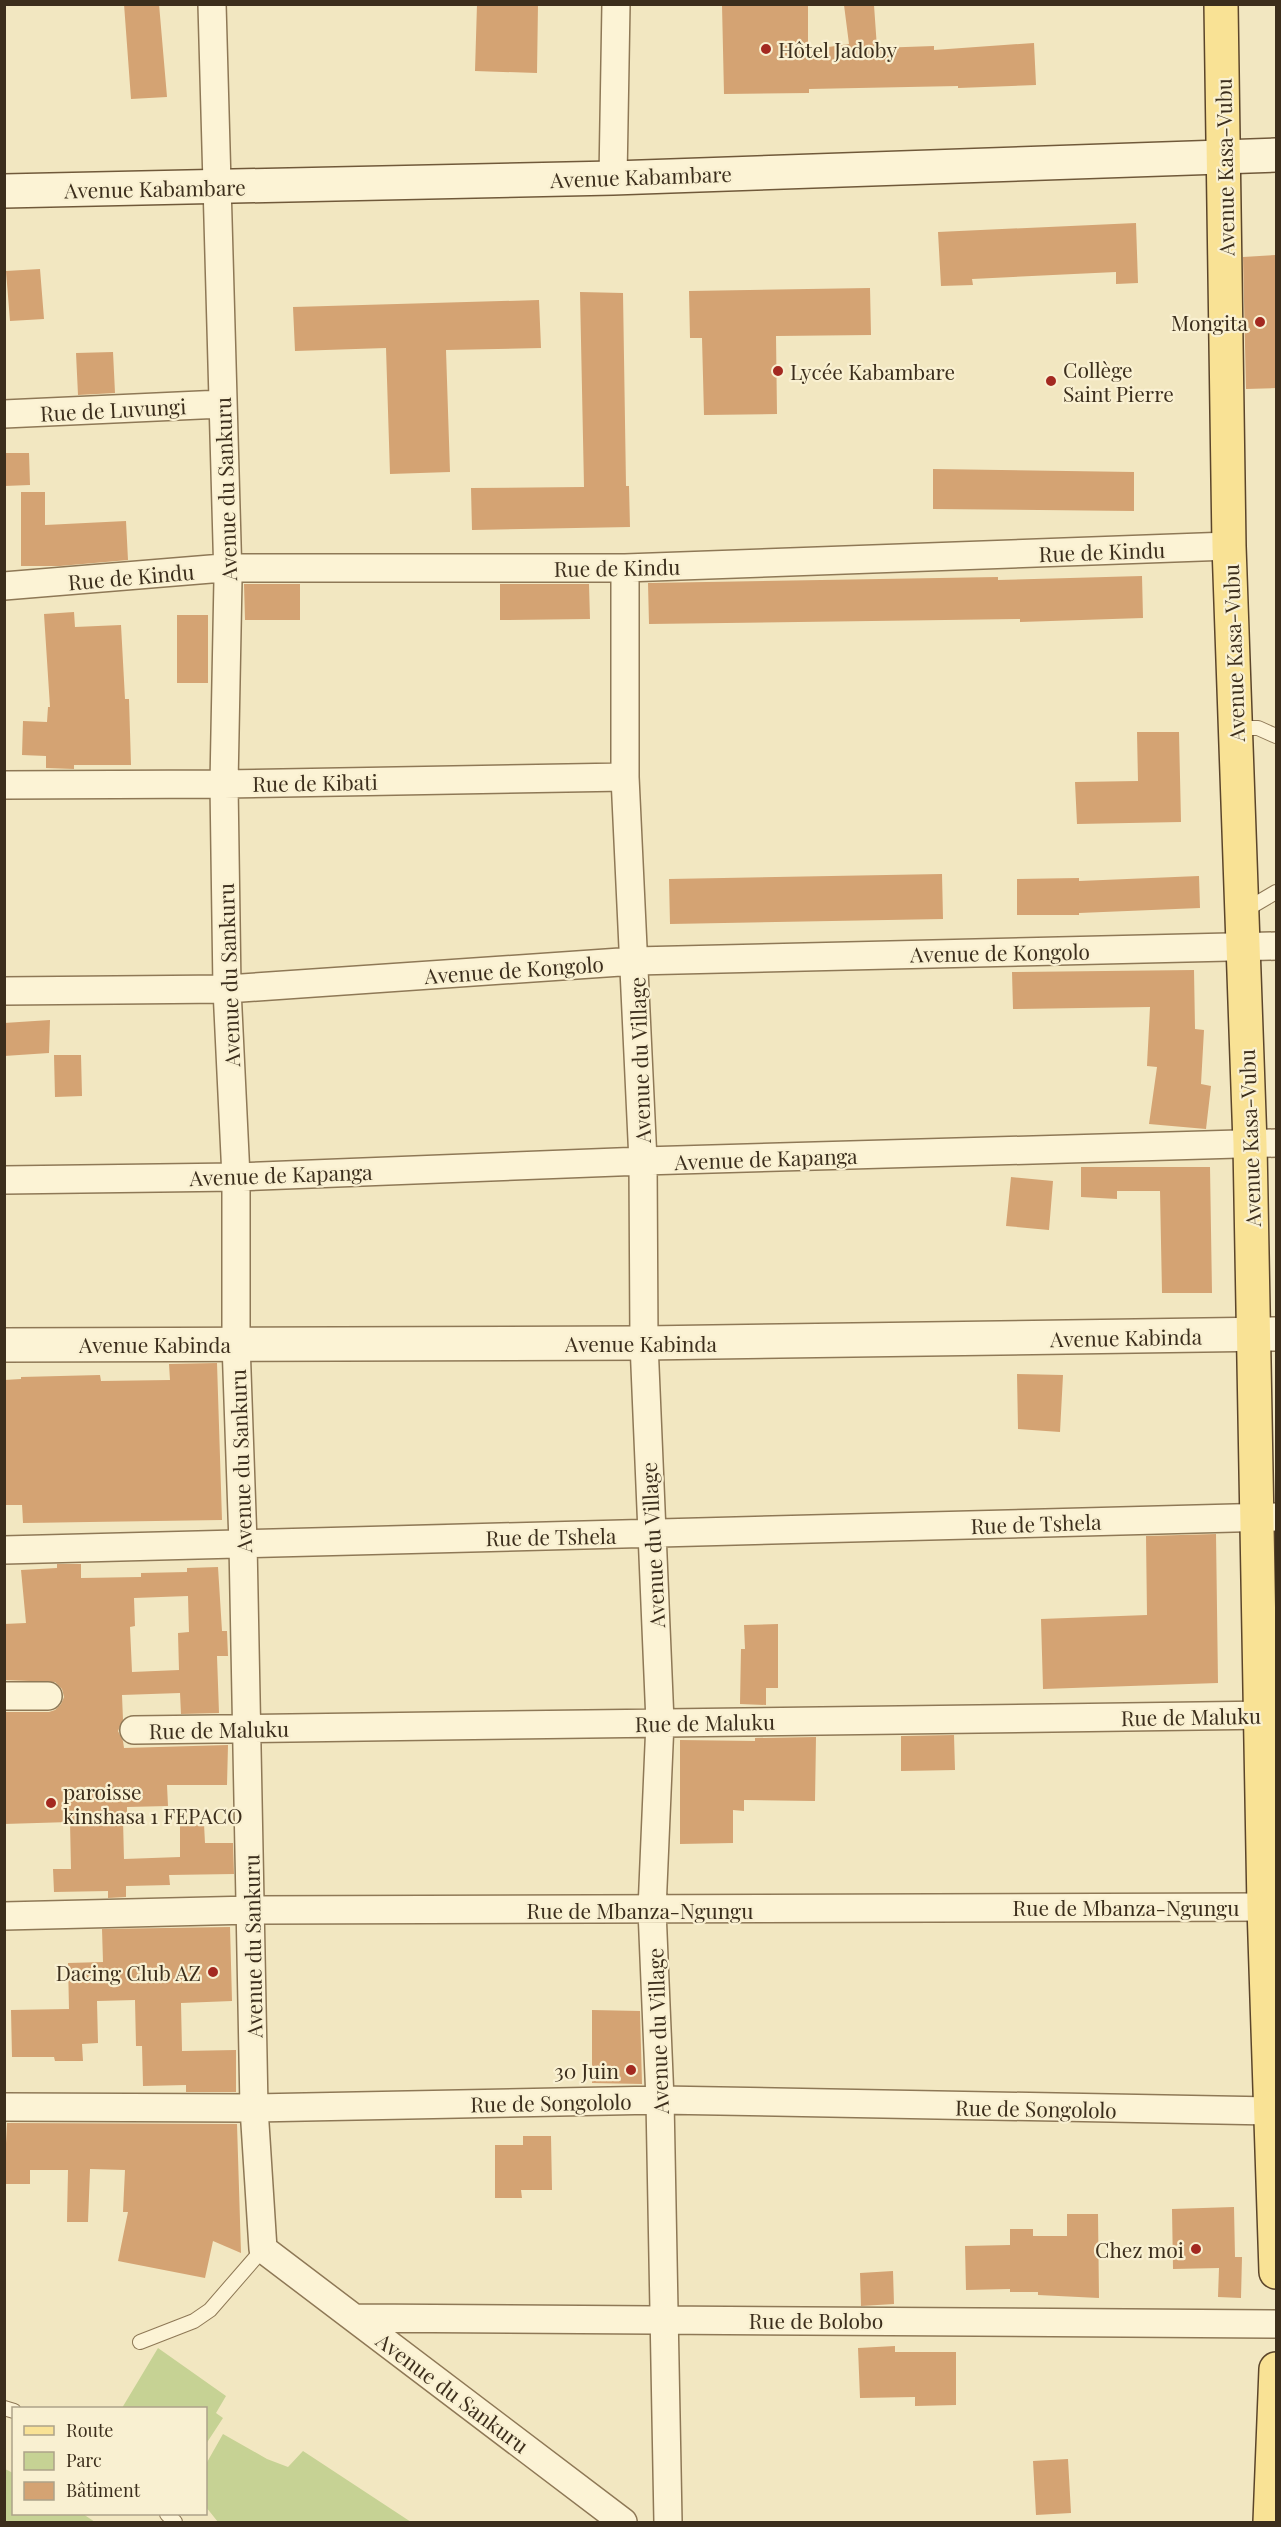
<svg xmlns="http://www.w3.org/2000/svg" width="1281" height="2527" font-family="'Playfair Display',serif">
  <rect width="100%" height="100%" fill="#f2e7c1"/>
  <path fill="#c6d294" d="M 158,2348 L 226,2396 L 216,2413 L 223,2418 L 206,2444 L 206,2408 L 122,2408 Z
    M 223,2434 L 267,2459 L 288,2467 L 303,2451 L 411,2522 L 218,2522 L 206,2507 L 206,2464 Z
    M 5,2469 L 13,2473 L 14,2514 L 83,2514 L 95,2522 L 5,2522 Z"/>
  <path fill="#d4a373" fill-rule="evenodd" d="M 124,4 L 159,4 L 167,97 L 131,99 Z
    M 477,4 L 538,4 L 537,73 L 475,71 Z
    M 808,4 L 808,50 L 849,44 L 844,5 L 874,5 L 877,48 L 934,46 L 934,50 L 1034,43 L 1036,85 L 958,88 L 958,86 L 809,89 L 809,93 L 724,94 L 722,5 Z
    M 1136,223 L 1138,283 L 1116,284 L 1116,272 L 972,279 L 973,285 L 941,286 L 938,232 Z
    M 1276,255 L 1276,388 L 1246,389 L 1243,257 Z
    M 40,269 L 44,319 L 10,321 L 6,271 Z
    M 870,288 L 871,335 L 776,336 L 777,414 L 704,415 L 702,338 L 690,338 L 689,291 Z
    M 580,292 L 623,293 L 626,486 L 629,486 L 630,527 L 472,530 L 471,488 L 584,487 Z
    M 539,300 L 541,348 L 446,350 L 450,472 L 390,474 L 386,348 L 295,351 L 293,307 Z
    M 113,352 L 115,393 L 78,395 L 76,353 Z
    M 4,453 L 29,453 L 30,485 L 4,486 Z
    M 933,469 L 1134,472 L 1134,511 L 933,509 Z
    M 21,492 L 45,492 L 45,525 L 126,521 L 128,560 L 60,566 L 21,566 Z
    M 1142,576 L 1143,618 L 1020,622 L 1020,619 L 649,624 L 648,583 L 998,577 L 998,580 Z
    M 244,584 L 300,584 L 300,620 L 245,620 Z
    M 500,584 L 589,584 L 590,619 L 500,620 Z
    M 74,612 L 75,627 L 121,625 L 125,699 L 129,699 L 131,765 L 74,765 L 74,769 L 46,768 L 46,756 L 22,755 L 23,721 L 47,722 L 48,707 L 50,707 L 44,614 Z
    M 177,615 L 208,615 L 208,683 L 177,683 Z
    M 1137,732 L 1179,732 L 1181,822 L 1077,824 L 1075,782 L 1138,781 Z
    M 942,874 L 943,919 L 670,924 L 669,879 Z
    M 1199,876 L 1200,908 L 1079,913 L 1079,915 L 1017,915 L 1017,879 L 1079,878 L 1079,881 Z
    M 1194,970 L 1195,1029 L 1204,1030 L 1201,1084 L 1211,1086 L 1206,1129 L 1149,1124 L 1157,1067 L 1147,1066 L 1150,1007 L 1013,1009 L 1012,972 Z
    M 50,1020 L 49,1053 L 4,1056 L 4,1023 Z
    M 54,1055 L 81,1055 L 82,1096 L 55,1097 Z
    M 1081,1167 L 1210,1167 L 1212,1293 L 1162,1293 L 1160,1191 L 1117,1191 L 1117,1199 L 1081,1197 Z
    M 1011,1177 L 1053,1181 L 1049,1230 L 1006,1226 Z
    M 217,1363 L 222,1520 L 23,1523 L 22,1505 L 4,1505 L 4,1380 L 21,1379 L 21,1377 L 100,1375 L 101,1381 L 170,1380 L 169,1364 Z
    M 1017,1374 L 1063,1375 L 1060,1432 L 1018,1429 Z
    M 1216,1534 L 1218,1683 L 1043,1689 L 1041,1619 L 1147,1615 L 1146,1536 Z
    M 57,1564 L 81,1564 L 81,1578 L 141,1577 L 141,1573 L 187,1572 L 187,1568 L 218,1567 L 222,1631 L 227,1631 L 228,1656 L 217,1656 L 219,1713 L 181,1714 L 180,1693 L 122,1695 L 123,1720 L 118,1731 L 123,1741 L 124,1748 L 228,1745 L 227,1785 L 167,1785 L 168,1806 L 127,1807 L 127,1820 L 123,1820 L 124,1859 L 180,1857 L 180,1825 L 204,1824 L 205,1843 L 233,1843 L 234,1874 L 169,1875 L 170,1885 L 126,1886 L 126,1897 L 108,1898 L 108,1891 L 54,1892 L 53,1869 L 71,1869 L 70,1822 L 4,1824 L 4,1712 L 49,1712 L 55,1710 L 61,1704 L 64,1697 L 62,1689 L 55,1682 L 4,1680 L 4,1624 L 26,1623 L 21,1570 L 57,1568 ZM 188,1596 L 189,1632 L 178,1633 L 179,1670 L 132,1672 L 130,1627 L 135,1626 L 134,1598 Z
    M 778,1624 L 778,1688 L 766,1688 L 766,1705 L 740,1704 L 741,1649 L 745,1649 L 744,1625 Z
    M 954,1735 L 955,1770 L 901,1771 L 901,1736 Z
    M 816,1737 L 815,1801 L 744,1800 L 744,1811 L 733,1810 L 733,1843 L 680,1844 L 680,1740 L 755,1741 L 755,1738 Z
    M 230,1927 L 232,2001 L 181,2003 L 182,2051 L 236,2050 L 236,2092 L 186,2092 L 186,2085 L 143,2086 L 142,2046 L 136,2046 L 135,2000 L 97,2001 L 98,2043 L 82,2044 L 83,2061 L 55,2061 L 54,2057 L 12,2057 L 11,2010 L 69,2009 L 68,1963 L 103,1962 L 102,1929 Z
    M 592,2010 L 640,2011 L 642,2084 L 592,2083 Z
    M 7,2123 L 237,2124 L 241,2253 L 213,2241 L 205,2278 L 118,2261 L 128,2212 L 123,2212 L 125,2170 L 90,2169 L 88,2222 L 67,2222 L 68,2170 L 30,2170 L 30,2184 L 4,2184 Z
    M 523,2136 L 551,2136 L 552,2190 L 521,2190 L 522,2198 L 495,2198 L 495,2145 L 523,2145 Z
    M 1234,2207 L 1235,2257 L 1242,2257 L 1241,2298 L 1218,2297 L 1219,2268 L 1173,2269 L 1172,2209 Z
    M 1067,2214 L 1098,2214 L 1099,2298 L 1038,2295 L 1038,2292 L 1010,2292 L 1010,2289 L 966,2290 L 965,2246 L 1010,2245 L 1010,2229 L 1033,2229 L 1033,2236 L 1067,2236 Z
    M 893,2271 L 894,2304 L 861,2306 L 860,2273 Z
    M 895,2346 L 895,2352 L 956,2352 L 956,2405 L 915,2406 L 915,2397 L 860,2398 L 858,2348 Z
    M 1068,2459 L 1071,2513 L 1036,2515 L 1033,2461 Z"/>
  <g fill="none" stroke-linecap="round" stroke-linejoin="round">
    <defs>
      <path id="service" d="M 1235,728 L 1258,728 L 1276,736
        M 1242,912 L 1276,892
        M 140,2342 L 194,2321 L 210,2310 L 263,2249
        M 4,2408 L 14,2411
        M 167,2514 L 175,2522"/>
      <path id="minor" d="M 212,4 L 228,579 L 224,784 L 227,989 L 236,1177 L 236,1343 L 243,1543 L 254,2108 L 263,2249 L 623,2522
        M 613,178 L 616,4
        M 4,414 L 222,404
        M 625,568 L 625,777 L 643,1161 L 644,1343 L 660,1722 L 652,1910 L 660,2100 L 668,2522
        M 4,586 L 223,568 L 625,568 L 1229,546
        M 4,785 L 224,784 L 625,777
        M 4,991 L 227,989 L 635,961 L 1276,946
        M 4,1180 L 236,1177 L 643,1161 L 1276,1143
        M 4,1550 L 1276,1517
        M 4,1696 L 48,1696
        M 134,1730 L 1276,1715
        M 4,1916 L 252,1910 L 1276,1907
        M 4,2107 L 254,2108 L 660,2100 L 1276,2111
        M 355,2318 L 1276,2324"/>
      <path id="tertiary" d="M 4,1345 L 644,1343 L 1276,1334"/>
      <path id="secondary" d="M 4,191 L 613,178 L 1276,155"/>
      <path id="primary" d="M 1221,4 L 1229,546 L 1250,1144 L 1264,1907 L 1276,2272
        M 1270,2522 L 1276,2369"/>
    </defs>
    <use href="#service" stroke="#8e7856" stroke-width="16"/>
    <use href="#minor" stroke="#8e7856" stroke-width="30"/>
    <use href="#tertiary" stroke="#8e7856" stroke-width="36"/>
    <use href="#secondary" stroke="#70593a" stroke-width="36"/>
    <use href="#primary" stroke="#5b452b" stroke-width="36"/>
    <use href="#service" stroke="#fcf3d5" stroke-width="14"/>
    <use href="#minor" stroke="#fcf3d5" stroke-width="27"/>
    <use href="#tertiary" stroke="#fcf3d5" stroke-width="33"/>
    <use href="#secondary" stroke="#fcf3d5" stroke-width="33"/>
    <use href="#primary" stroke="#f9e295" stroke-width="33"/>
  </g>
  <g fill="#a32920" stroke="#f9f0d1" stroke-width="2">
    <circle cx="766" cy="49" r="6"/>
    <circle cx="1260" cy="322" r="6"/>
    <circle cx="778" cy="371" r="6"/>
    <circle cx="1051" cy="381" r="6"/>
    <circle cx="51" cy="1803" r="6"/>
    <circle cx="213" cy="1972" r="6"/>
    <circle cx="631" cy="2070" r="6"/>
    <circle cx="1196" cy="2249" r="6"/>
  </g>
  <g text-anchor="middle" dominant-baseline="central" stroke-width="4.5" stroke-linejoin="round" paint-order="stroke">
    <g font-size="21" fill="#3c2e1c" stroke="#f9f0d1" text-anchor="start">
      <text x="778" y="49">Hôtel Jadoby</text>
      <text x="1248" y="322" text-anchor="end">Mongita</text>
      <text x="1063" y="369">Collège<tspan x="1063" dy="24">Saint Pierre</tspan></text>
      <text x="790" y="371">Lycée Kabambare</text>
      <text x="63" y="1791">paroisse<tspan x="63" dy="24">kinshasa 1 FEPACO</tspan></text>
      <text x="201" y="1972" text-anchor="end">Dacing Club AZ</text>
      <text x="619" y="2070" text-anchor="end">30 Juin</text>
      <text x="1184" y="2249" text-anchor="end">Chez moi</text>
    </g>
    <g font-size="21" fill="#3c2e1c" stroke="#f9f0d1">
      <text transform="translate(1224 167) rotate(-91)">Avenue Kasa-Vubu</text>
      <text transform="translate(641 176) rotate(-2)">Avenue Kabambare</text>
      <text transform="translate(155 188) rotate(-1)">Avenue Kabambare</text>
      <text transform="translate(113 409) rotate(-3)">Rue de Luvungi</text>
      <text transform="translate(225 489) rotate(-92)">Avenue du Sankuru</text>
      <text transform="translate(1102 551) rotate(-2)">Rue de Kindu</text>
      <text transform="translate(617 567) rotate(-1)">Rue de Kindu</text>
      <text transform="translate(131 576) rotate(-5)">Rue de Kindu</text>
      <text transform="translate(1233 653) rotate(-92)">Avenue Kasa-Vubu</text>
      <text transform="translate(315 782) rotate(-1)">Rue de Kibati</text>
      <text transform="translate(1000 952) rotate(-1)">Avenue de Kongolo</text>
      <text transform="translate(514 969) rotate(-4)">Avenue de Kongolo</text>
      <text transform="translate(228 975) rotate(-92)">Avenue du Sankuru</text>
      <text transform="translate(639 1060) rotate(-92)">Avenue du Village</text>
      <text transform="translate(1249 1138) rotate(-92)">Avenue Kasa-Vubu</text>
      <text transform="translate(766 1158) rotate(-2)">Avenue de Kapanga</text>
      <text transform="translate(281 1174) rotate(-2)">Avenue de Kapanga</text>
      <text transform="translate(1126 1337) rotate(-1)">Avenue Kabinda</text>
      <text x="641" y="1343">Avenue Kabinda</text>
      <text x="155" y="1344">Avenue Kabinda</text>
      <text transform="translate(240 1461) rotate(-92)">Avenue du Sankuru</text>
      <text transform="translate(1036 1523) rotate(-2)">Rue de Tshela</text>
      <text transform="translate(551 1536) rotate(-1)">Rue de Tshela</text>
      <text transform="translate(652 1545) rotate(-93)">Avenue du Village</text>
      <text transform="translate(1191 1716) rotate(-1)">Rue de Maluku</text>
      <text transform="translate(705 1722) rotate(-1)">Rue de Maluku</text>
      <text transform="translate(219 1729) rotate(-1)">Rue de Maluku</text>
      <text x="1126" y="1907">Rue de Mbanza-Ngungu</text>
      <text x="640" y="1910">Rue de Mbanza-Ngungu</text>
      <text transform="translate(252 1946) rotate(-91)">Avenue du Sankuru</text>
      <text transform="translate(657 2031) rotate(-92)">Avenue du Village</text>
      <text transform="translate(551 2102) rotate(-1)">Rue de Songololo</text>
      <text transform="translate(1036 2108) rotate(1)">Rue de Songololo</text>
      <text x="816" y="2320">Rue de Bolobo</text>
      <text transform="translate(453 2392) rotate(37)">Avenue du Sankuru</text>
    </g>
  </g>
  <rect width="1281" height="2527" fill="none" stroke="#3c2e1c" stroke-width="12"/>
  <rect x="12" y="2407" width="195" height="108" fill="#f9f0d1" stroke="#ada289" stroke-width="1.5"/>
  <rect x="24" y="2426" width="30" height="9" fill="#f9e295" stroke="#ada289" stroke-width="1.5"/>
  <text x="66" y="2437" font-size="18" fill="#3c2e1c">Route</text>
  <rect x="24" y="2452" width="30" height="18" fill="#c6d294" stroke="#ada289" stroke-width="1.5"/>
  <text x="66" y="2467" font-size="18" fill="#3c2e1c">Parc</text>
  <rect x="24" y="2482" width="30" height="18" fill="#d4a373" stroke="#ada289" stroke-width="1.5"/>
  <text x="66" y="2497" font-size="18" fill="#3c2e1c">Bâtiment</text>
</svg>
